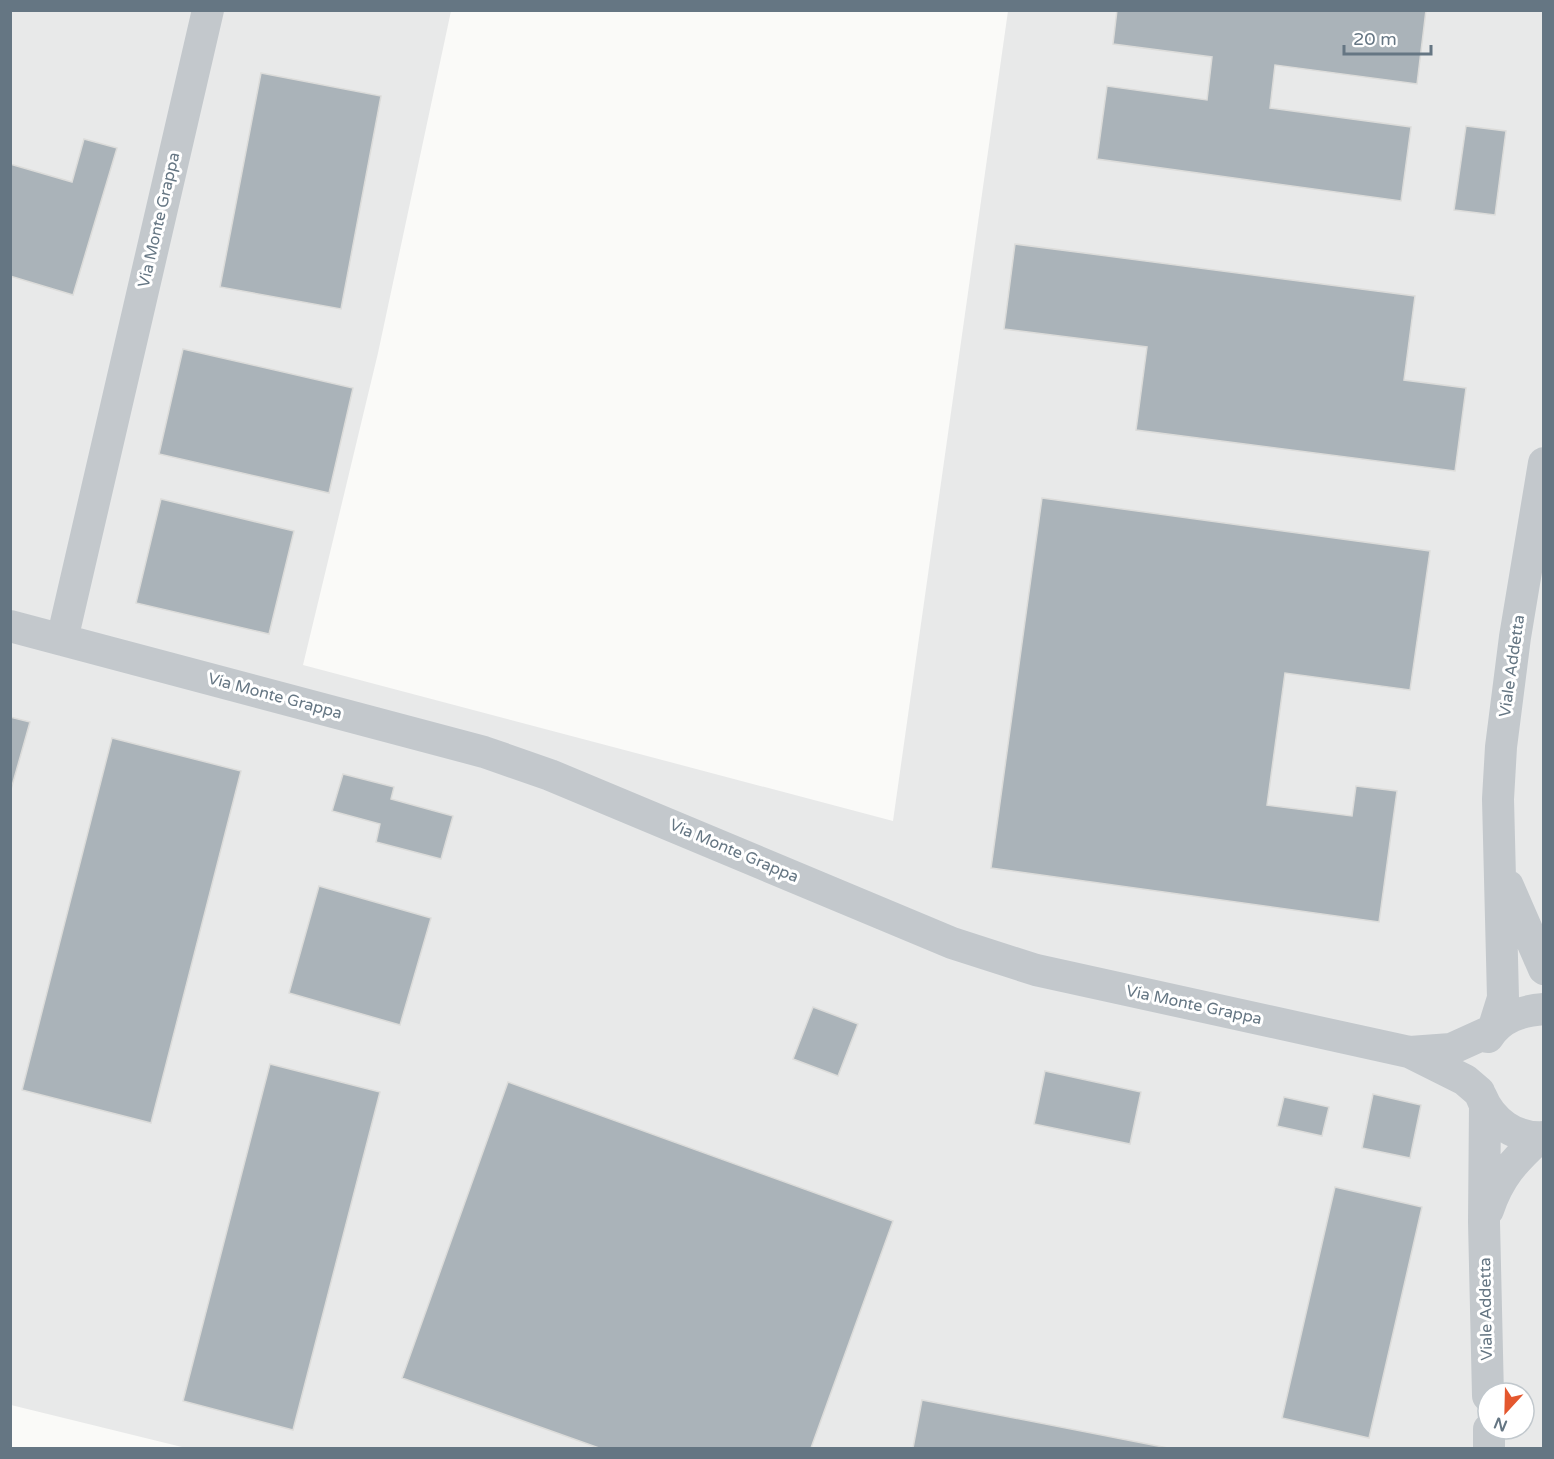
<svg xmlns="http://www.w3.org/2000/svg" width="1554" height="1459" font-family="'Varela Round',sans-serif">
  <rect width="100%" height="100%" fill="#fafaf8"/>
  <path fill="#e8e9e9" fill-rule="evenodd" d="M 11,11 L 451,11 L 378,353 L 303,665 L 893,821 L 1008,11 L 1543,11 L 1543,1448 L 186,1448 L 11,1405 ZM 1488,1393 L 1524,1393 L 1524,1429 L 1488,1429 Z"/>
  <path fill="#aab3b9" stroke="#dcdcda" stroke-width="1.5" d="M 1117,10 L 1426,10 L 1417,84 L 1275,65 L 1270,108 L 1411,127 L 1401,201 L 1097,159 L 1107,86 L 1207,100 L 1212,57 L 1113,44 Z
    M 261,73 L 381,96 L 341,309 L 220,287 Z
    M 1466,126 L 1506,131 L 1495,215 L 1454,210 Z
    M 84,139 L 117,148 L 73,295 L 10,276 L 10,164 L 72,182 Z
    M 1015,244 L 1415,296 L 1404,380 L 1466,388 L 1455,471 L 1136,430 L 1147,347 L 1004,329 Z
    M 183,349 L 353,388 L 329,493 L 159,454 Z
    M 1042,498 L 1430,551 L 1410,690 L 1285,673 L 1267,805 L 1352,816 L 1356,786 L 1397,791 L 1379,922 L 991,868 Z
    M 161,499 L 294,531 L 269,634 L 136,603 Z
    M 10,717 L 30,722 L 10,793 Z
    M 112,738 L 241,771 L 151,1123 L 22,1090 Z
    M 343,774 L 394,787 L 391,799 L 453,816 L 441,859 L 376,842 L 380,824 L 332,811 Z
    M 319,886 L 431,918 L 400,1025 L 289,993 Z
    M 813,1007 L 858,1024 L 838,1076 L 793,1059 Z
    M 270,1064 L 380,1092 L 293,1430 L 183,1401 Z
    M 1045,1071 L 1141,1092 L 1130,1144 L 1034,1124 Z
    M 508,1082 L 893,1221 L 811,1448 L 599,1448 L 402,1378 Z
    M 1373,1094 L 1421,1105 L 1410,1158 L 1362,1148 Z
    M 1284,1097 L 1329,1107 L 1322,1136 L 1277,1126 Z
    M 1335,1187 L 1422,1207 L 1369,1438 L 1282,1418 Z
    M 922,1400 L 1168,1448 L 913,1448 Z"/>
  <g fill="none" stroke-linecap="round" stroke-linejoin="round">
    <path stroke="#c3c8cc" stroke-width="32" d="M 10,626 L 484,752 L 550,775 L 952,943 L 1036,970 L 1409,1052 L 1465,1080 L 1479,1092
      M 62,640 L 208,10
      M 1508,886 L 1544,969
      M 1488,1037 C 1501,1017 1521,1011 1544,1009
      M 1410,1052 L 1451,1049 L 1493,1030 L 1503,998 L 1498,799 L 1501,747 L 1515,637 L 1544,463
      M 1481,1096 C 1491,1121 1515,1139 1544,1137
      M 1485,1105 L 1484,1222 L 1488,1396
      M 1488,1210 C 1499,1177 1514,1161 1539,1138
      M 1489,1429 L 1489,1448"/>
  </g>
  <g text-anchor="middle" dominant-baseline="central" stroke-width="6" stroke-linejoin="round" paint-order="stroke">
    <g font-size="16" fill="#657683" stroke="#fff">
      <text transform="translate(159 220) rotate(-77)">Via Monte Grappa</text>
      <text transform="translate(1512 666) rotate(-82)">Viale Addetta</text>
      <text transform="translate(275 696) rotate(15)">Via Monte Grappa</text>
      <text transform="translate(734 851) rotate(23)">Via Monte Grappa</text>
      <text transform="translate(1194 1005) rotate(12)">Via Monte Grappa</text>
      <text transform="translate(1486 1309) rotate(-91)">Viale Addetta</text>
    </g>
  </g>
  <rect width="1554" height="1459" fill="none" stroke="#657683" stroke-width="24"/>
  <g transform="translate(1506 1411) rotate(202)"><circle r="28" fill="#ffffff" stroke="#c1c8cd" stroke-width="1.5"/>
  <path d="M0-4.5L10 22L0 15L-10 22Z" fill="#e4572e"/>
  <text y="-9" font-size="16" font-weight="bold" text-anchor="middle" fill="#657683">N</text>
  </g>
  <path d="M1344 45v9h87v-9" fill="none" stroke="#657683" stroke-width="3"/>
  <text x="1353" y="45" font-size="18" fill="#657683" stroke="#ffffff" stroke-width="4.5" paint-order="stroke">20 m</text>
</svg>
